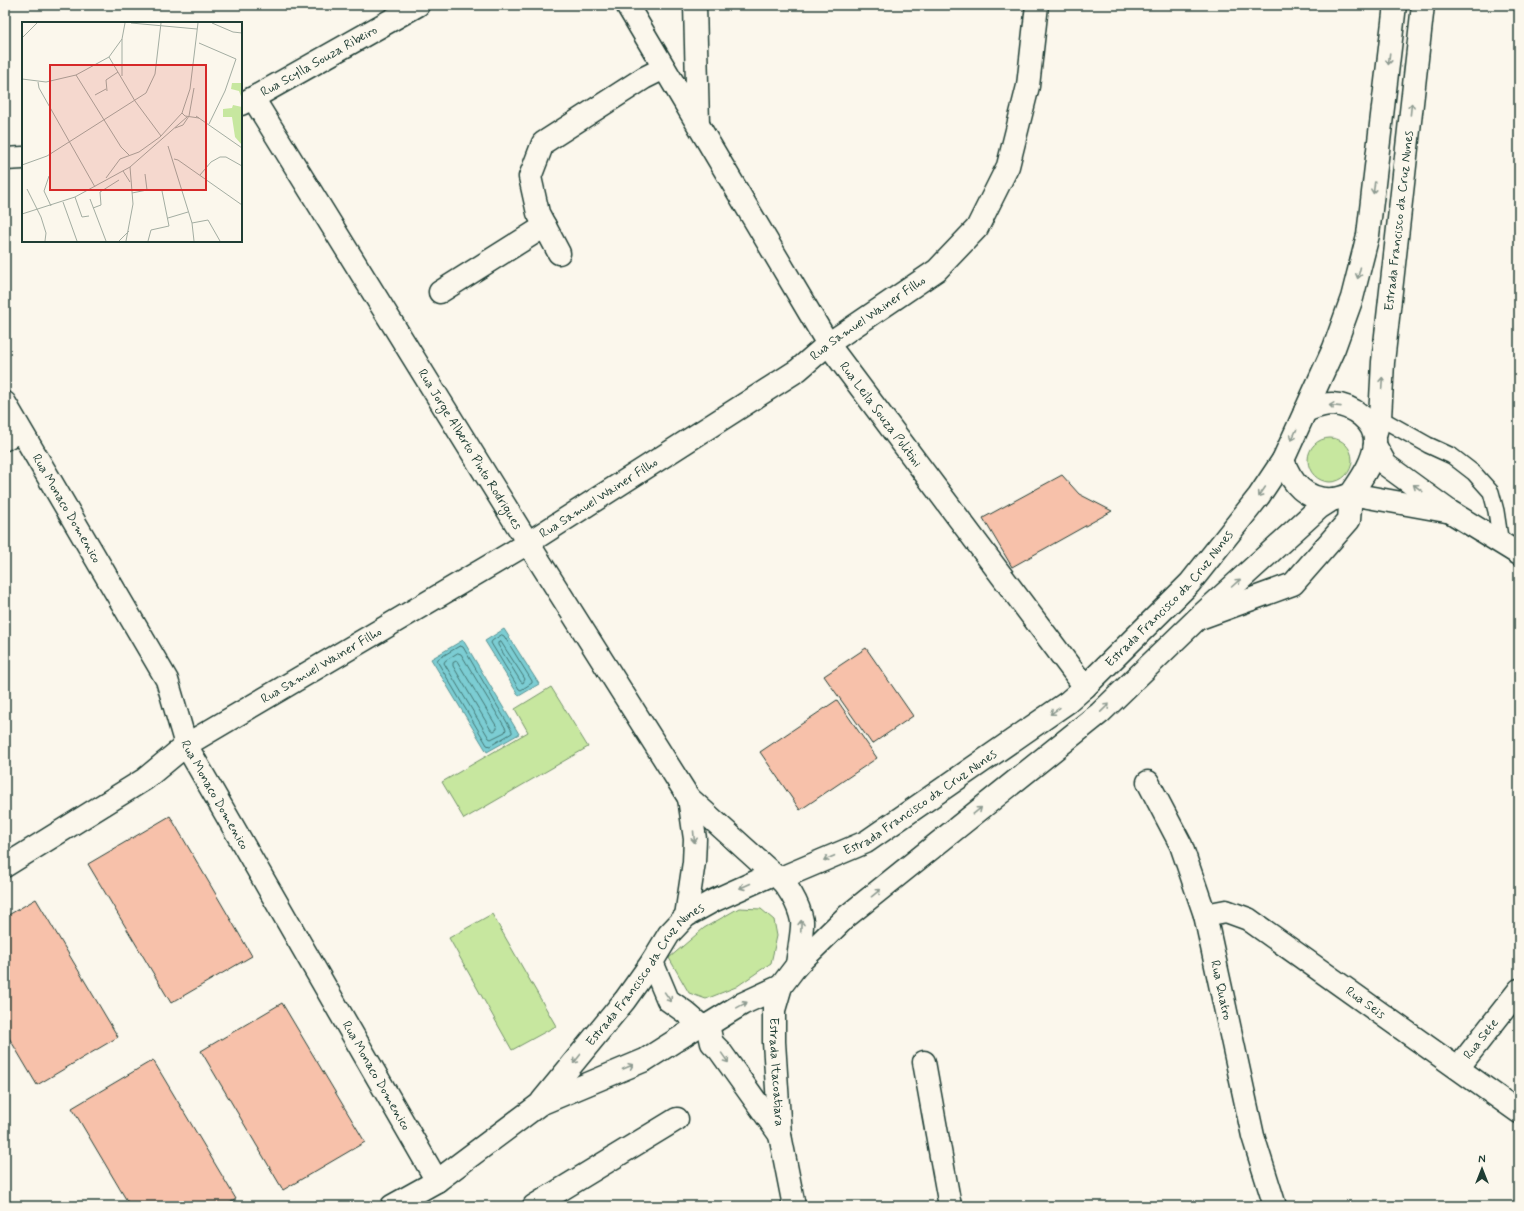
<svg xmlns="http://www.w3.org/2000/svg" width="1524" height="1211" font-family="Mynerve,sans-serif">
  <rect width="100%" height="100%" fill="#fbf7ec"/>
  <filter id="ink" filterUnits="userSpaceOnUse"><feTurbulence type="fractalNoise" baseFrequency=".025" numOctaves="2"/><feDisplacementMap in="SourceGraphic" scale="8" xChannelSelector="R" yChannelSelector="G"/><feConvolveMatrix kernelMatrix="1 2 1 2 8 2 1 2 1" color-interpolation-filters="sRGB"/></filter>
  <g filter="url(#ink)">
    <path fill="#c7e79f" stroke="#73926a" d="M1308 460a22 22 0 1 1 44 0a22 22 0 1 1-44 0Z
      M 551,687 L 588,747 L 464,819 L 442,782 L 528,732 L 515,709 Z
      M 739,908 L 761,909 L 774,920 L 777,936 L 771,963 L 736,987 L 706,999 L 689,993 L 669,958 L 704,928 Z
      M 492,914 L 556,1026 L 512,1050 L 449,938 Z"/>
    <path fill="#7ccdd3" stroke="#579393" d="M 504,629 L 539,684 L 519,696 L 485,641 Z
      M 463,640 L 519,734 L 487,752 L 431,659 Z"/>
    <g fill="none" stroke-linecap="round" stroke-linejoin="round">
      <path stroke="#447774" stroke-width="1" d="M 502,635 L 504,636 L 532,681 L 532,683 L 521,690 L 519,689 L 491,643 L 492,641 Z
        M 501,642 L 525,679 L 523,683 L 521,682 L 498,645 L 498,643 Z
        M 460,646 L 463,647 L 512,731 L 512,733 L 490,746 L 487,745 L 437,661 L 438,659 Z
        M 458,653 L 461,654 L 506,729 L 505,732 L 491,739 L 489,738 L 444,663 L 445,661 Z
        M 457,661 L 497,727 L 497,729 L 494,731 L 491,730 L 453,666 L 453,663 Z"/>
    </g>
    <path fill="#f7c1aa" stroke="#1f3d34" d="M 1062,475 L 1079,494 L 1112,511 L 1012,567 L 983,518 Z
      M 866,648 L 913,716 L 872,744 L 824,676 Z
      M 837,700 L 877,758 L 800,810 L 760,752 Z
      M 170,816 L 252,956 L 171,1003 L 88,864 Z
      M 36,899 L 118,1037 L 37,1085 L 5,1031 L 5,917 Z
      M 282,1003 L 365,1142 L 283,1190 L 201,1051 Z
      M 153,1060 L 236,1199 L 225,1206 L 130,1206 L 72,1108 Z"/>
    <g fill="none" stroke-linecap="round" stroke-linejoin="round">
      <defs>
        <path id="lane" d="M 1380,418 L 1428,445 L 1452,456 L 1474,473 L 1491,492 L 1496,511 L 1501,544
          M 5,443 L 23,433"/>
        <g id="street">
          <path id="s1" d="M 627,5 L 828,344 L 1085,687"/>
          <path d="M 695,5 L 698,124"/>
          <path id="s2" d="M 253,98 L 528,543 L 689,798 L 773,874"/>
          <path id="s3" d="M 241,104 L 253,98 L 418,5"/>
          <path d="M 5,159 L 23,158"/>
          <path d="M 559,253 L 538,213 L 530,177 L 543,143 L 644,78 L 664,68"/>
          <path d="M 440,292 L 545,226"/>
          <path id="s4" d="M 5,403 L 167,680 L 186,745 L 437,1181"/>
          <path d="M 1197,619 L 1293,584 L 1349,520 L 1351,494"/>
          <path id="s5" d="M 1148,782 L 1181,845 L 1205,915 L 1253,1136 L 1275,1206"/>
          <path id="s6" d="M 5,866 L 145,779 L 186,745 L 528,543 L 798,370 L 828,344 L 937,270 L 977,228 L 1008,166 L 1028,86 L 1037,5"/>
          <path id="s7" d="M 1205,915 L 1226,911 L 1248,919 L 1519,1112"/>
          <path d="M 686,916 L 694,862 L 695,839 L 689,798"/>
          <path d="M 924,1062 L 950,1206"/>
          <path id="s8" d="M 1458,1068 L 1519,990"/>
          <path d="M 534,1206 L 677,1119"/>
        </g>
        <g id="secondary">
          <path id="s9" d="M 1375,435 L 1380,418 L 1383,362 L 1423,5"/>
          <path d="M 1375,445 L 1386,465 L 1449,511 L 1519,554"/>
          <path d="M 1283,460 C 1291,483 1306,501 1333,499 C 1339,499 1346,496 1351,494 C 1361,479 1373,463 1375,444 C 1377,422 1352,405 1332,404 C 1322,404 1314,408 1305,411"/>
          <path d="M 1351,494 L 1446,511"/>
          <path id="s10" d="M 781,878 L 866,842 L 1068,702 L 1085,687 L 1190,583 L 1259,496 L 1283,460 L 1334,348 L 1352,298 L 1368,235 L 1395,5"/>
          <path d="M 652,962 L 668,1000 L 685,1012 L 700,1025"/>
          <path id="s11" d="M 781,986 L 774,1010 L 774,1042 L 780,1135 L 794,1206"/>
          <path d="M 708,1025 L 712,1043 L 720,1051 L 780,1135"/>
          <path id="s12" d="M 542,1101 L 625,1000 L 652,962 L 669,934 L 686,916 L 713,901 L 773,874 C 787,882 799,905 802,921 C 803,929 798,955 797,965"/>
          <path d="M 392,1206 L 437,1181 L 540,1104 L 645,1060 L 700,1025 L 708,1025 L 742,1004 L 781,986 L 797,965 L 846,917 L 1100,713 L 1197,619 L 1319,508 L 1333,499"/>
        </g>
      </defs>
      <use href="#lane" stroke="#1f3d34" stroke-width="18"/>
      <use href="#street" stroke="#1f3d34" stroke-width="25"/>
      <use href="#secondary" stroke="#1f3d34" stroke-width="25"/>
      <use href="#lane" stroke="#fbf7ec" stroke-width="15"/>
      <use href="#street" stroke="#fbf7ec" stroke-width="22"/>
      <use href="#secondary" stroke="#fbf7ec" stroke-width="22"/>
    </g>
    <defs><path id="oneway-shaft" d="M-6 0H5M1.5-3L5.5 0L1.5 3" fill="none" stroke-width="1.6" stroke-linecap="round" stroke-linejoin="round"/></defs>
    <g stroke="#8d9a90">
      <use href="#oneway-shaft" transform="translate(1389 59) rotate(97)"/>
      <use href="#oneway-shaft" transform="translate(1411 109) rotate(-84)"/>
      <use href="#oneway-shaft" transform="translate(1374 188) rotate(97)"/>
      <use href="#oneway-shaft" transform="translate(1359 273) rotate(104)"/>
      <use href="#oneway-shaft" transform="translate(1382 383) rotate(-87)"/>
      <use href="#oneway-shaft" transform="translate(1335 406) rotate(-174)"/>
      <use href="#oneway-shaft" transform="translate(1294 435) rotate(115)"/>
      <use href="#oneway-shaft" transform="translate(1418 488) rotate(-143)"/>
      <use href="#oneway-shaft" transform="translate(1262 492) rotate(124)"/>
      <use href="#oneway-shaft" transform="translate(1236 583) rotate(-42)"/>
      <use href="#oneway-shaft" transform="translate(1105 708) rotate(-44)"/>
      <use href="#oneway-shaft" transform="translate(1055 711) rotate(145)"/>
      <use href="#oneway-shaft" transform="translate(977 811) rotate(-39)"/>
      <use href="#oneway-shaft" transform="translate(694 837) rotate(85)"/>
      <use href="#oneway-shaft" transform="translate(829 858) rotate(157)"/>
      <use href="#oneway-shaft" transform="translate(745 886) rotate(156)"/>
      <use href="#oneway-shaft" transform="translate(876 893) rotate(-39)"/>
      <use href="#oneway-shaft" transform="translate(801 926) rotate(-88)"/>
      <use href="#oneway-shaft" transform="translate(668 997) rotate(55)"/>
      <use href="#oneway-shaft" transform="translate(742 1005) rotate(-29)"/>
      <use href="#oneway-shaft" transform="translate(725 1058) rotate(55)"/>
      <use href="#oneway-shaft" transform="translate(577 1059) rotate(129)"/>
      <use href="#oneway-shaft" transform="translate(628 1067) rotate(-23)"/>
    </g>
  </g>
  <g text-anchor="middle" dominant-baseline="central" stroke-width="4" stroke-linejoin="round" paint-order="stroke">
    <g font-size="13" fill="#1f3d34" stroke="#fbf7ec">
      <text stroke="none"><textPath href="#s3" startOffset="89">Rua Scylla Souza Ribeiro</textPath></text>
      <text stroke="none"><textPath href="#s9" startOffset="216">Estrada Francisco da Cruz Nunes</textPath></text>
      <text stroke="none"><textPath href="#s6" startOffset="1023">Rua Samuel Wainer Filho</textPath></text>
      <text stroke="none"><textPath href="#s1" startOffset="482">Rua Leila Souza Pulitini</textPath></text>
      <text stroke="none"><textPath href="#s2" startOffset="413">Rua Jorge Alberto Pinto Rodrigues</textPath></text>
      <text stroke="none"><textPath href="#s6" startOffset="699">Rua Samuel Wainer Filho</textPath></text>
      <text stroke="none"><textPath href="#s4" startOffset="122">Rua Monaco Domenico</textPath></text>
      <text stroke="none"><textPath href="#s10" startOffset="483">Estrada Francisco da Cruz Nunes</textPath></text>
      <text stroke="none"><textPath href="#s6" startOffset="375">Rua Samuel Wainer Filho</textPath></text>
      <text stroke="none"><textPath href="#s4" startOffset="446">Rua Monaco Domenico</textPath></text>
      <text stroke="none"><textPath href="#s10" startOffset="159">Estrada Francisco da Cruz Nunes</textPath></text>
      <text stroke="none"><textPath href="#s12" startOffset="164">Estrada Francisco da Cruz Nunes</textPath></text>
      <text stroke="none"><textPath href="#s5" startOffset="222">Rua Quatro</textPath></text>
      <text stroke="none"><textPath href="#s7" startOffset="189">Rua Seis</textPath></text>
      <text stroke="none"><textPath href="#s8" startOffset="37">Rua Sete</textPath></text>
      <text stroke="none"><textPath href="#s11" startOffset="87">Estrada Itacoatiara</textPath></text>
      <text stroke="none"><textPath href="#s4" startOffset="770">Rua Monaco Domenico</textPath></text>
    </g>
  </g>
  <g transform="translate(22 22)">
    <rect width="220" height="220" fill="#fbf7ec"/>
    <path d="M 210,61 L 220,61 L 220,77 L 217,69 L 209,67 ZM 211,83 L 220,85 L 220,123 L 213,115 L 210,95 L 201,95 L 201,87 L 210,86 Z" fill="#c7e79f"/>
    <path fill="none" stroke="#a3ada2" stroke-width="1" d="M 109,1 L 175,7M 176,1 L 168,67 L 160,91 L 163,94 L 177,96M 190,1 L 211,10 L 220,11M 0,16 L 15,1M 177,21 L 214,37 L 203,69 L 187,102M 87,35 L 113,79 L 139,114M 54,53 L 99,125 L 107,133M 100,54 L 100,17M 0,57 L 24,60 L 54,53 L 87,35 L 100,17 L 103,1M 16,60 L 17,66 L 73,165M 85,69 L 84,58 L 96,50M 73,73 L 84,67M 167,94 L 172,66M 174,94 L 220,126M 153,106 L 161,103 L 167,94M 146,124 L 170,201 L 172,219M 152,137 L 156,138 L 220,183M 0,143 L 25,134 L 124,71 L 133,52 L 139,1M 101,149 L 108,160M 178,153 L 189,140 L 198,135 L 204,135 L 220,144M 27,154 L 22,169 L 29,184M 84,156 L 98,137 L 117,130 L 138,115 L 160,91M 5,167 L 19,195 L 24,211 L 23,219M 110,171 L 125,168 L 123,152M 53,175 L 60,195 L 67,194M 68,177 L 84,219M 41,180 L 55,219M 71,186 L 79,183 L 78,170 L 97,158M 0,192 L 53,175 L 108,145 L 165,95M 146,196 L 166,190M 170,201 L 186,198 L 198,219M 97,219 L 107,209M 104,219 L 111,182 L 108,145M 126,219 L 129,208 L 147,204 L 140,169"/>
    <path fill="#d62828" fill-opacity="0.15" stroke="#d62828" stroke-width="2" d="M 28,43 L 184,43 L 184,168 L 28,168 Z"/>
    <rect width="220" height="220" fill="none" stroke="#1f3d34" stroke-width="2"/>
  </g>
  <rect width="1524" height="1211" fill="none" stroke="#fbf7ec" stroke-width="20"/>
  <rect x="10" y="10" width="1504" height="1191" fill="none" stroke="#1f3d34" stroke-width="1.5" filter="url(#ink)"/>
  <g transform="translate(1482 1169)" stroke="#fbf7ec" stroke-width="3" paint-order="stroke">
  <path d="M0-3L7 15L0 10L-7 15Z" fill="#1f3d34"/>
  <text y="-6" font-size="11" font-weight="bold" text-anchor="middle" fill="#1f3d34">N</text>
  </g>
</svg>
